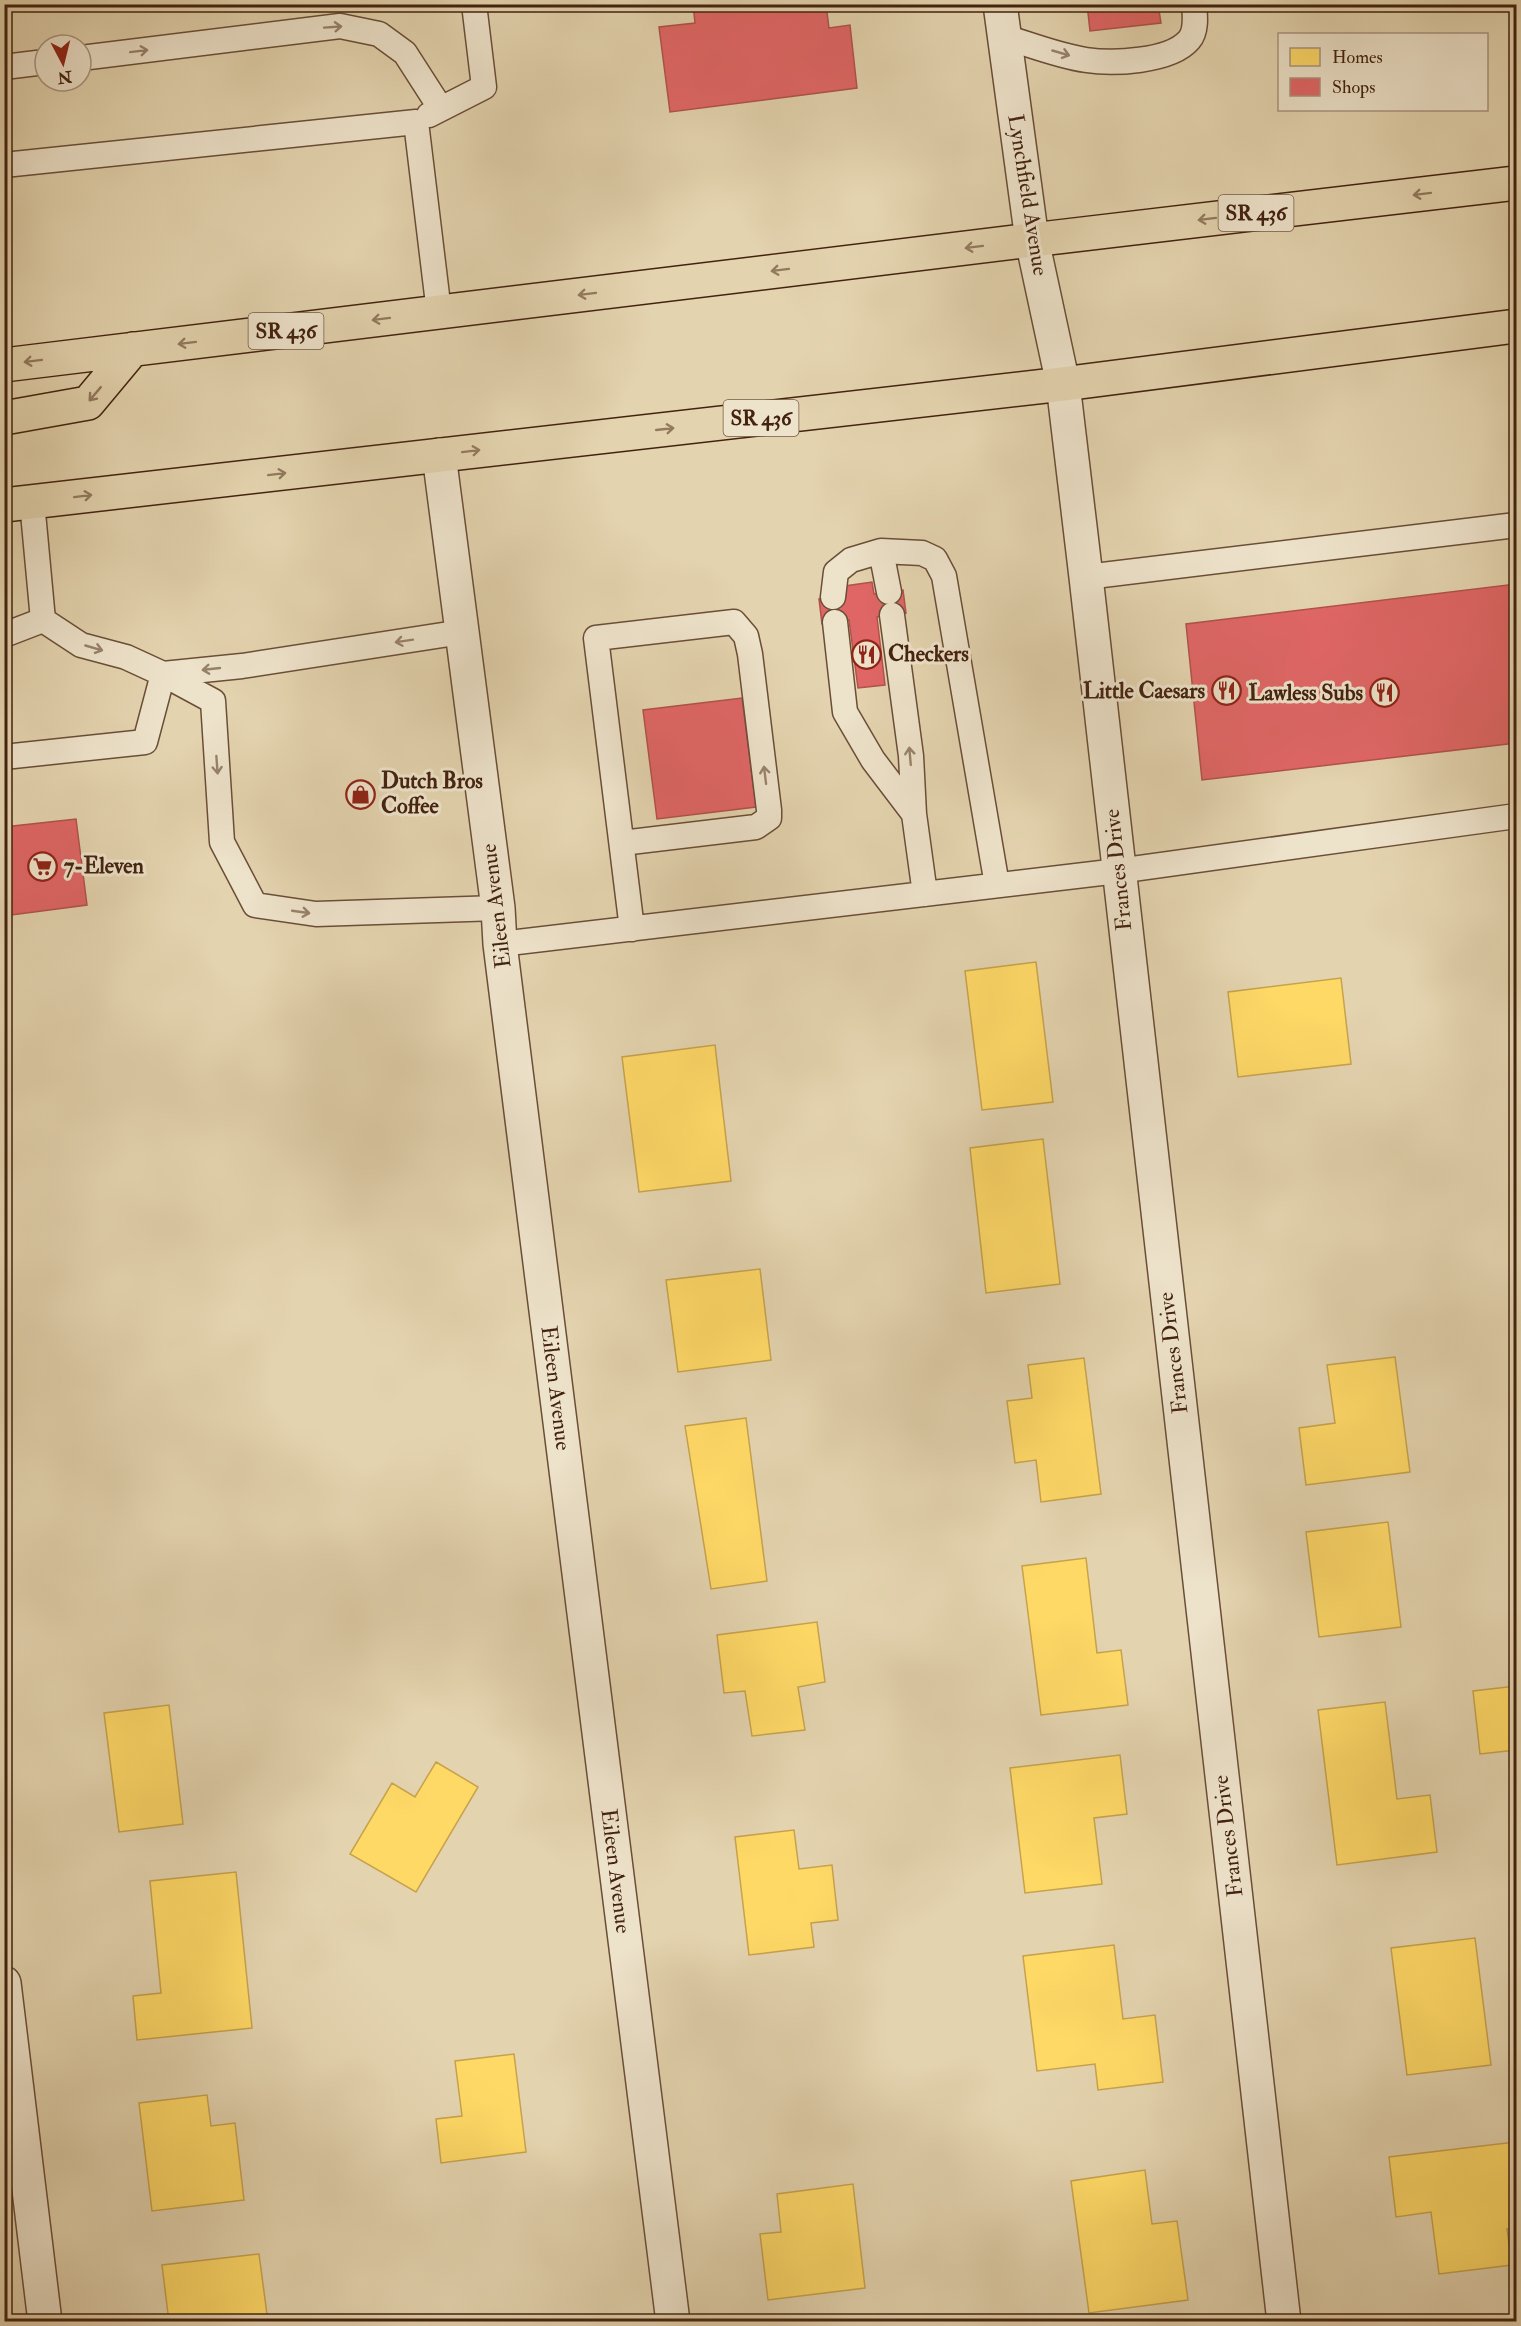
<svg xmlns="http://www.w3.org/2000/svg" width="1521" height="2326" font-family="'IM FELL Double Pica',serif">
  <rect width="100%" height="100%" fill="#e3d3ae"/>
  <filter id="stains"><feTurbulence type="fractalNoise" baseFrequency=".00333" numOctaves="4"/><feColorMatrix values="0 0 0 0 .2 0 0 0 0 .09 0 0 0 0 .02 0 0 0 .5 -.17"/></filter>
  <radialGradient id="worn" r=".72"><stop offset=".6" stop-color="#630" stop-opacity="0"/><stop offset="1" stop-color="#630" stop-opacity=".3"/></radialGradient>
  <path fill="#ffd966" stroke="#c7a24c" stroke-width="1.5" d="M 1036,962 L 1053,1102 L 982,1110 L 965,971 Z
    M 1341,978 L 1351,1064 L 1238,1077 L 1228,992 Z
    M 715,1045 L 731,1181 L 639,1192 L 622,1057 Z
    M 1043,1139 L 1060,1284 L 986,1293 L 970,1148 Z
    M 760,1269 L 771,1360 L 678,1372 L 666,1280 Z
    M 1395,1357 L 1410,1472 L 1306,1485 L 1299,1428 L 1335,1423 L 1327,1365 Z
    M 1084,1358 L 1101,1494 L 1041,1502 L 1036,1460 L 1015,1463 L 1007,1401 L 1032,1398 L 1028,1365 Z
    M 746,1418 L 767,1581 L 711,1589 L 685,1426 Z
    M 1388,1522 L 1401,1627 L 1319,1637 L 1306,1532 Z
    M 1086,1558 L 1097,1653 L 1121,1650 L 1128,1705 L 1041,1715 L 1022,1566 Z
    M 817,1622 L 825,1682 L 798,1687 L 805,1730 L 752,1736 L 745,1691 L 724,1693 L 717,1635 Z
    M 1516,1686 L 1516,1750 L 1480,1754 L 1473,1691 Z
    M 1385,1702 L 1397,1799 L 1430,1795 L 1437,1852 L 1337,1865 L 1318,1710 Z
    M 169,1705 L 183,1824 L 119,1832 L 104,1713 Z
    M 1120,1755 L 1127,1814 L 1094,1818 L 1102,1884 L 1025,1893 L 1010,1768 Z
    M 436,1762 L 478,1787 L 416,1892 L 350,1854 L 392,1783 L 415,1797 Z
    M 794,1830 L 799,1869 L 832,1865 L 838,1920 L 811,1923 L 814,1947 L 749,1955 L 735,1837 Z
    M 236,1872 L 252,2028 L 137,2040 L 133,1996 L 161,1993 L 150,1881 Z
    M 1475,1938 L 1491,2065 L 1407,2075 L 1391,1948 Z
    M 1114,1945 L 1123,2019 L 1155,2015 L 1163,2082 L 1098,2090 L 1095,2064 L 1037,2071 L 1023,1956 Z
    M 514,2054 L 526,2152 L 441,2163 L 436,2119 L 462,2116 L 455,2061 Z
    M 207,2095 L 211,2126 L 235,2123 L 244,2200 L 152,2211 L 139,2103 Z
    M 1515,2142 L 1516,2228 L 1507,2229 L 1512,2265 L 1439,2274 L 1431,2212 L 1396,2217 L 1389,2157 Z
    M 1145,2170 L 1152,2224 L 1177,2221 L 1188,2300 L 1089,2313 L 1071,2181 Z
    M 853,2184 L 865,2288 L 768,2300 L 760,2234 L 781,2232 L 777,2194 Z
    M 259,2254 L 268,2322 L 169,2322 L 162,2265 Z"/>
  <path fill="#e06666" stroke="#b1524c" stroke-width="1.5" d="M 152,4 L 202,4 L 153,11 Z
    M 693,4 L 826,4 L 829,28 L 850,25 L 857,88 L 670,112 L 659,27 L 695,23 Z
    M 1087,4 L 1158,4 L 1161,23 L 1090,31 Z
    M 872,582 L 874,594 L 903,590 L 906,613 L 877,617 L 885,685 L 858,688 L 849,620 L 822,624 L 819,599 L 846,596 L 845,586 Z
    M 1516,584 L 1516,743 L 1202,780 L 1186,624 Z
    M 742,698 L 756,807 L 657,819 L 643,710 Z
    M 76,819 L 87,905 L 4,916 L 4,827 Z"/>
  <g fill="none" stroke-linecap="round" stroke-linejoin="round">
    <defs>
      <path id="service" d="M 1005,37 C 1031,45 1059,56 1086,60 C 1112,64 1170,62 1189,40 C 1197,31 1195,15 1194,4
        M 81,58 L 340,26 L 379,34 L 405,53 L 441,109
        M 4,67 L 45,62
        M 429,115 L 484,87 L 474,4
        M 4,165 L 416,122 L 439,312
        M 881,551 L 889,592
        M 1086,577 L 1516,525
        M 833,597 L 836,572 L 851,560 L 881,551 L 922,553 L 935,559 L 944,576 L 997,885
        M 892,615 L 911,756 L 914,814 L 925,894
        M 43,620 L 81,645 L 126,657 L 163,674 L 213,701 L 222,842 L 255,905 L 316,914 L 498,908
        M 835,622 L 845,712 L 873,760 L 914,814
        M 4,635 L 43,620 L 32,502
        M 4,757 L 145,742 L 163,674 L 242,666 L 462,632
        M 622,843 L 756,827 L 769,818 L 769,810 L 750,654 L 746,636 L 734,622 L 596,638 L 632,929
        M 500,944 L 1118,871 L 1516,816"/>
      <path id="minor" d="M 1000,4 L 1032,240 L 1063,384 L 1086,577 L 1284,2322
        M 439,455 L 498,908 L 500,944 L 673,2322
        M 4,1983 L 45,2322"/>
      <path id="primary" d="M 4,365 L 1032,240 L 1516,183
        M 4,418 L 88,403 L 133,349
        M 4,505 L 1063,384 L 1516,326"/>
    </defs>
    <use href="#service" stroke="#6b4e37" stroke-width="27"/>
    <use href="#minor" stroke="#6b4e37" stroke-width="36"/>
    <use href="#primary" stroke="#43220f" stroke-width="36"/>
    <use href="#service" stroke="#ede2ca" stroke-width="24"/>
    <use href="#minor" stroke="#ede2ca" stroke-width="33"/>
    <use href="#primary" stroke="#e3d3ae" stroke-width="33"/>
  </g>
  <defs><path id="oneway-shaft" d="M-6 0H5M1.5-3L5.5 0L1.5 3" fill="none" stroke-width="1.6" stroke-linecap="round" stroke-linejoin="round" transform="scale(1.5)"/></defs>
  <g stroke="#98826c">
    <use href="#oneway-shaft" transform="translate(333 27) rotate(-4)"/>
    <use href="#oneway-shaft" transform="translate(139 51) rotate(-7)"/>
    <use href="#oneway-shaft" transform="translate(1061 53) rotate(16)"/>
    <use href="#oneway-shaft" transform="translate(404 641) rotate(171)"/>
    <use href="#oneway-shaft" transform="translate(94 648) rotate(16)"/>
    <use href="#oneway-shaft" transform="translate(211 669) rotate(174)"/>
    <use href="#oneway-shaft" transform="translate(910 756) rotate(-95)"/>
    <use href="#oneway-shaft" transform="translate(217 765) rotate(86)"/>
    <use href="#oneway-shaft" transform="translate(765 775) rotate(-97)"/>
    <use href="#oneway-shaft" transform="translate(301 912) rotate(8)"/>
  </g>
  <g stroke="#937a5e">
    <use href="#oneway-shaft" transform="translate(1422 194) rotate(173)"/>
    <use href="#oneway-shaft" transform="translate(1207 219) rotate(173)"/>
    <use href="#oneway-shaft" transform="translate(974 247) rotate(173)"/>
    <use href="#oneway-shaft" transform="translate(780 270) rotate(173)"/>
    <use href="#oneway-shaft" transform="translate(587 294) rotate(173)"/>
    <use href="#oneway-shaft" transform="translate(381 319) rotate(173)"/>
    <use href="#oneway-shaft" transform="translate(187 343) rotate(173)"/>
    <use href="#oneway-shaft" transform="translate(33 361) rotate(173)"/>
    <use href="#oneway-shaft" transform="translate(95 394) rotate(130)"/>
    <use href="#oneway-shaft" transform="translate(665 429) rotate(-6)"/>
    <use href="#oneway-shaft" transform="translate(471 451) rotate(-7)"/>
    <use href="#oneway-shaft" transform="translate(277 474) rotate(-7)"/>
    <use href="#oneway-shaft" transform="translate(83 496) rotate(-7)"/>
  </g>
  <defs>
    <symbol id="restaurant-ring" viewBox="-11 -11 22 22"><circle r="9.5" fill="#ede2ca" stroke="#8f2418" stroke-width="1.5"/><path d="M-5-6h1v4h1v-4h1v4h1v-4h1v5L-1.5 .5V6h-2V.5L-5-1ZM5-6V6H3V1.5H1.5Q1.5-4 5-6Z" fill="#8f2418"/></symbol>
    <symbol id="shop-ring" viewBox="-11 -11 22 22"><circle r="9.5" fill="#ede2ca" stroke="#8f2418" stroke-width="1.5"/><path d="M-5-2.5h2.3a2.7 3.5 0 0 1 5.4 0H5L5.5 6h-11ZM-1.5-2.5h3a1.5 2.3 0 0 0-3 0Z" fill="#8f2418"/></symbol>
    <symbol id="supermarket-ring" viewBox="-11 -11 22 22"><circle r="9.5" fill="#ede2ca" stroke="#8f2418" stroke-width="1.5"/><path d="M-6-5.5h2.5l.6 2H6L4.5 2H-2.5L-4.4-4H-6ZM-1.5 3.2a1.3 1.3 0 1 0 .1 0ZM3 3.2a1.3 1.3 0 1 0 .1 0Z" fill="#8f2418"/></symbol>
  </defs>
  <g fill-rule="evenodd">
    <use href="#restaurant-ring" x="850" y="638" width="33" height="33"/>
    <use href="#restaurant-ring" x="1210" y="674" width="33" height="33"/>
    <use href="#restaurant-ring" x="1368" y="676" width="33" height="33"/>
    <use href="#shop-ring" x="344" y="778" width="33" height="33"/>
    <use href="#supermarket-ring" x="26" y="850" width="33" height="33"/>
  </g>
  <g text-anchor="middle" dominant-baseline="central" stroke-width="6" stroke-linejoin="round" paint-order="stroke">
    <g fill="#ede2ca" stroke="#765c47" stroke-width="1.5">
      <rect x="1218.5" y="195" width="75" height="36" rx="4.5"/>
      <rect x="248.5" y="313" width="75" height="36" rx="4.5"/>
      <rect x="723.5" y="400" width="75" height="36" rx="4.5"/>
    </g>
    <g font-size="21" font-weight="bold" fill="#43220f">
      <text x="1256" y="213">SR 436</text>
      <text x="286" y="331">SR 436</text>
      <text x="761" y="418">SR 436</text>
    </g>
    <g font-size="22" fill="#43220f" stroke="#ede2ca">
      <text transform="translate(1028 195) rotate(81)">Lynchfield Avenue</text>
      <text transform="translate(1118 870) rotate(-96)">Frances Drive</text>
      <text transform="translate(496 906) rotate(-97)">Eileen Avenue</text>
      <text transform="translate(1173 1353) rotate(-97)">Frances Drive</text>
      <text transform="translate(556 1388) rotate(83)">Eileen Avenue</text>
      <text transform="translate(1228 1836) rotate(-97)">Frances Drive</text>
      <text transform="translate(616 1871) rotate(83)">Eileen Avenue</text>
    </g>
    <g font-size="22" font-weight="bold" fill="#43220f" stroke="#ede2ca" text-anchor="start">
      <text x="888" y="654">Checkers</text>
      <text x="1205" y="691" text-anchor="end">Little Caesars</text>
      <text x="1363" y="693" text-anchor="end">Lawless Subs</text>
      <text x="381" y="781">Dutch Bros<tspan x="381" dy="25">Coffee</tspan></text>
      <text x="64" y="866">7-Eleven</text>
    </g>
  </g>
  <rect width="1521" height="2326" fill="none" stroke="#e3d3ae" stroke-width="24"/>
  <rect x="6" y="6" width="1509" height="2314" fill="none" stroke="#43220f" stroke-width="3"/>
  <rect x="12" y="12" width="1497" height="2302" fill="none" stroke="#43220f" stroke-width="1.5"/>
  <rect x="1278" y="33" width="210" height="78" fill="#ede2ca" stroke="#a9957f" stroke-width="1.5"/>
  <rect x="1290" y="48" width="30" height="18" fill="#ffd966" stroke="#a9957f" stroke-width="1.5"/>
  <text x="1332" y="63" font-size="18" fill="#43220f">Homes</text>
  <rect x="1290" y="78" width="30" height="18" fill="#e06666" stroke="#a9957f" stroke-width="1.5"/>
  <text x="1332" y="93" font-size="18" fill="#43220f">Shops</text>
  <g transform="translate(63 63) rotate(173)"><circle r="28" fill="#ede2ca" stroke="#a9957f" stroke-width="1.5"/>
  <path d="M0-4.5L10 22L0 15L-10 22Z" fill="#8f2418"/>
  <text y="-9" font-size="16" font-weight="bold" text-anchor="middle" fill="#43220f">N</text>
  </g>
  <rect width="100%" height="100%" filter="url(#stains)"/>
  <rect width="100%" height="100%" fill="url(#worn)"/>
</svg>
